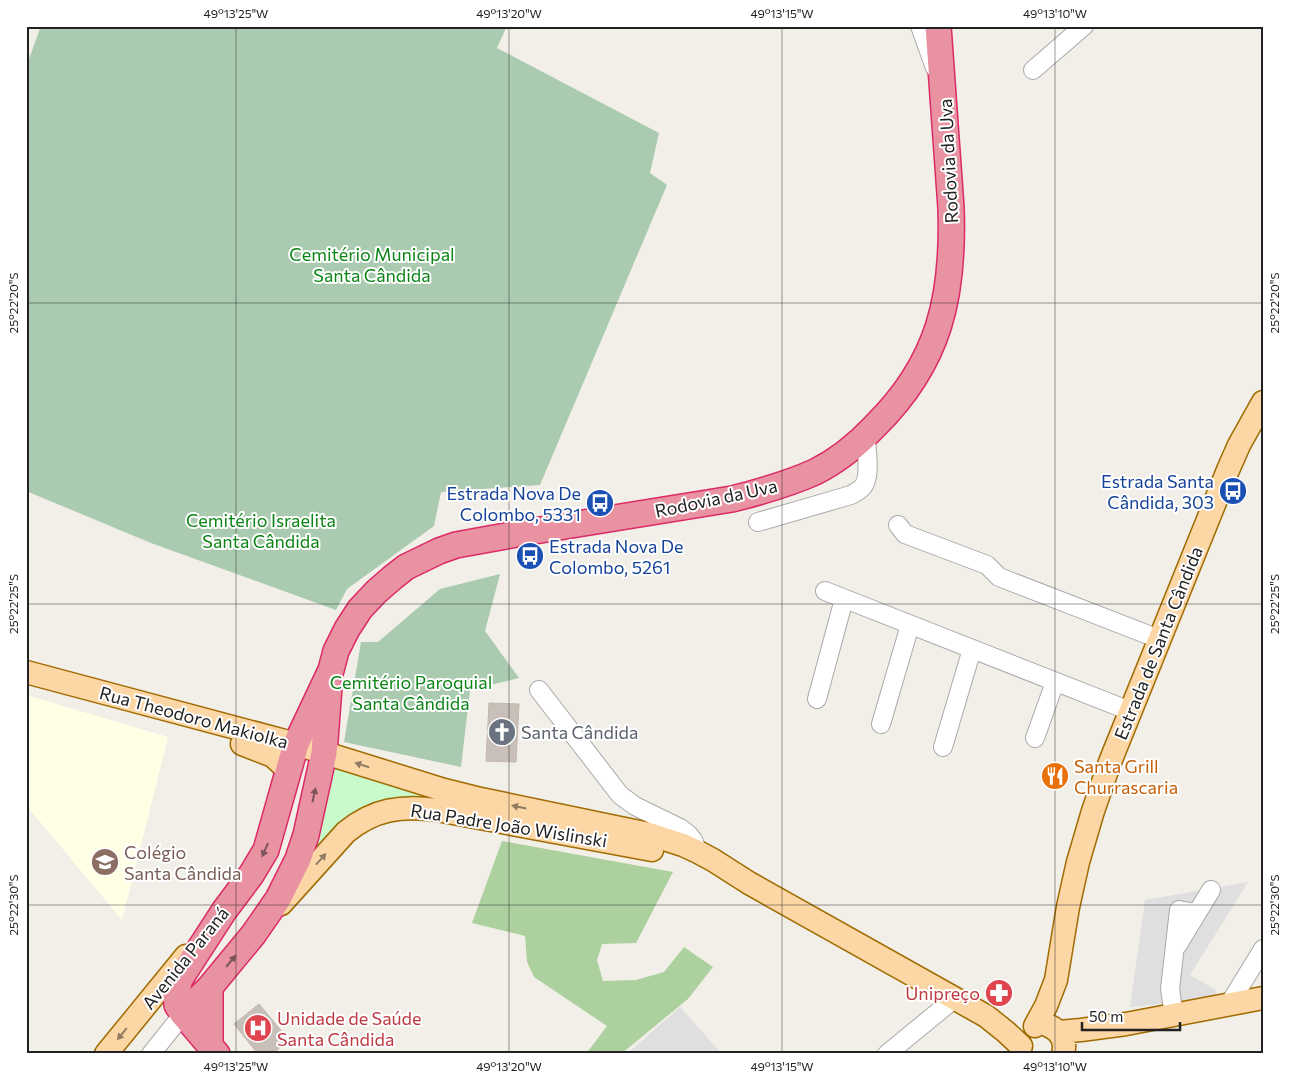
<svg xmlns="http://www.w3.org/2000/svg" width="1289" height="1080" font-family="Commissioner,sans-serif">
  <rect width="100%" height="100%" fill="#f2efe9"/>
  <path fill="#e0dfdf" d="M 1248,882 L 1190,975 L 1216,990 L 1214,999 L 1130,1007 L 1145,900 Z
    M 680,1007 L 722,1054 L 627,1054 Z"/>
  <path fill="#ffffe5" d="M 26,695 L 168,737 L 122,920 L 26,805 Z"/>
  <path fill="#add19e" d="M 502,841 L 673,872 L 636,943 L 602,944 L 597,960 L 603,981 L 636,980 L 664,972 L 684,947 L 713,967 L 688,999 L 621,1054 L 586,1054 L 607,1026 L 534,977 L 527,962 L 525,936 L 472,923 Z"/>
  <path fill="#aacbaf" d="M 41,26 L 507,26 L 497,48 L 659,133 L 650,173 L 667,185 L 540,485 L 441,492 L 434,526 L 347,589 L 336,610 L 151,543 L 26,491 L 26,67 Z
    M 500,574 L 485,631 L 519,678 L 470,690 L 461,767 L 344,742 L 361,642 L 378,642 L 440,589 Z"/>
  <path fill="#c8facc" d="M 331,768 L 429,792 L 567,823 L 399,802 L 305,870 Z"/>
  <path fill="#c7bfb8" stroke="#c4b6ab" d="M 489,703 L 519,704 L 516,762 L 486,761 Z
    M 259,1004 L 289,1040 L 272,1054 L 258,1054 L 234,1024 Z"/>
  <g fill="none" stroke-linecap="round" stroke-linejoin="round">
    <defs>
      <path id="minor" d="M 920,26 L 935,68
        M 1033,70 L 1084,26
        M 758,522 L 851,495 C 856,492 861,490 864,485 C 871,474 866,449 866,436
        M 898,525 L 905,534 L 987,565 L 999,577 L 1159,639
        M 825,591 L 1130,711
        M 539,690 L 620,795 L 635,806 L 680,828 L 688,834 L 693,840 L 698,852
        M 817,699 L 844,599
        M 881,724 L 910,625
        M 1035,738 L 1055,682
        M 943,747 L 972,649
        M 1177,946 L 1211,890
        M 1228,1006 L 1263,949
        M 1174,1015 L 1170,989 L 1179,910 L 1196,913
        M 151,1054 L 183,1014
        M 887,1054 L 954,999"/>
      <path id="major" d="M 26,672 L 296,744 L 444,790 L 476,798 L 649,834 L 683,845 L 698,852 L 713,860 L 749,883 L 986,1016 L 1006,1032 L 1021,1046
        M 242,744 L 273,756 L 288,770
        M 281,904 L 346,832 C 374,809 402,805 437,810 L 652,850
        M 1047,1025 C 1060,1030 1067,1040 1063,1054
        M 1035,1026 L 1046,1006 L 1056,980 L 1068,907 L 1078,862 L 1093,811 L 1110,762 L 1228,470 L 1239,445 L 1263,402
        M 1059,1032 L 1081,1030 L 1126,1024 L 1263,998
        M 106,1054 L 186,956"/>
      <path id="highway" d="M 210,987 L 210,1045
        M 183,1014 L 210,987 L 253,935 L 278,899 L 298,859 L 306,835 L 324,753 L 329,687
        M 217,1054 L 183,1014 L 177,1005 L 176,994 L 180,979 L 224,911 L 251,875 L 266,850 L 296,744 L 331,670 L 336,651 L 347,629 L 360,609 L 376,592 L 392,578 L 406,567 L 439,551 L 456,545 L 528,532 L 732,499 C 760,492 788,484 815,472 C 837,461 858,444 875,426 C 940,362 954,296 951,208 L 938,26"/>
    </defs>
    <use href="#minor" stroke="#a9a9a9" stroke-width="20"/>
    <use href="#major" stroke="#a06b00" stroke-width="25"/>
    <use href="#highway" stroke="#dc2a67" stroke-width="28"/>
    <use href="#minor" stroke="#fff" stroke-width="18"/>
    <use href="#major" stroke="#fcd6a4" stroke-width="22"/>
    <use href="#highway" stroke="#e892a2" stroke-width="25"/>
  </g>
  <defs><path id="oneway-solid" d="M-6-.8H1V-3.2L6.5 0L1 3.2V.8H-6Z" transform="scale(1.25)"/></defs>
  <g fill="#8f7c63">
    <use href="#oneway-solid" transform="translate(362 765) rotate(-163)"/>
    <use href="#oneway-solid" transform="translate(519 807) rotate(-168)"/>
    <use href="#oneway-solid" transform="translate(321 859) rotate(-48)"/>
    <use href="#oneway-solid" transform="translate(122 1034) rotate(129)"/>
  </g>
  <g fill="#7b545c">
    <use href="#oneway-solid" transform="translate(314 795) rotate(-78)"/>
    <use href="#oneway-solid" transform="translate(265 850) rotate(114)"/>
    <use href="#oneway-solid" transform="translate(231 961) rotate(-50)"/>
  </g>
  <path fill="none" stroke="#222" stroke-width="1" stroke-opacity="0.45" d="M 236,26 L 236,1054M 509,26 L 509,1054M 782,26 L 782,1054M 1055,26 L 1055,1054M 26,303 L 1263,303M 26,604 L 1263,604M 26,905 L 1263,905"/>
  <defs>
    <symbol id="bus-disc" viewBox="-11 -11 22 22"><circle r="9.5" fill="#1a4fb4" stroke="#fff"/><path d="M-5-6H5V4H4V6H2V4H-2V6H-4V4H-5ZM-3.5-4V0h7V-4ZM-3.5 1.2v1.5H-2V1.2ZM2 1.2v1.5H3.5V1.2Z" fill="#fff"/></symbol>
    <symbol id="church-disc" viewBox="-11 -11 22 22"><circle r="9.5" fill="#6b7280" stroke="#fff"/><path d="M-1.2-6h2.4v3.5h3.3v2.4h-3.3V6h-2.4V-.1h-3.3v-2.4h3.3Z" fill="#fff"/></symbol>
    <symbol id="restaurant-disc" viewBox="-11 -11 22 22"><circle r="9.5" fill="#e8710a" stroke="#fff"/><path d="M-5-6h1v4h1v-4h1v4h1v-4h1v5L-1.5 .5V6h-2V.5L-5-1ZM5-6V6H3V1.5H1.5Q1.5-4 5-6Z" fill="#fff"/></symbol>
    <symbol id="school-disc" viewBox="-11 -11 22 22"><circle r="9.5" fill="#8d6e63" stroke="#fff"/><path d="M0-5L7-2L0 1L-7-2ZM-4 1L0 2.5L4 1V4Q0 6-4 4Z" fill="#fff"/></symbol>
    <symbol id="pharmacy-disc" viewBox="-11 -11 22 22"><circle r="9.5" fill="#e0444e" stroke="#fff"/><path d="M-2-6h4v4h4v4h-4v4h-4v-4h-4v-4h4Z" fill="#fff"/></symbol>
    <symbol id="hospital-disc" viewBox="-11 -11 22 22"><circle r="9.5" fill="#e0444e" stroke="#fff"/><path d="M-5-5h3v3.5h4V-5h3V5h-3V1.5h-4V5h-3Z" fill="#fff"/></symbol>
  </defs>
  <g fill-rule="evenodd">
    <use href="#bus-disc" x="1217" y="475" width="32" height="32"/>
    <use href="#bus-disc" x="584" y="487" width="32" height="32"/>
    <use href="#bus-disc" x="514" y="540" width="32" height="32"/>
    <use href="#church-disc" x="486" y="716" width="32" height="32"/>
    <use href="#restaurant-disc" x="1039" y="760" width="32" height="32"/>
    <use href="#school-disc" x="89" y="846" width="32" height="32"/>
    <use href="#pharmacy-disc" x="983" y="977" width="32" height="32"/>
    <use href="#hospital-disc" x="242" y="1012" width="32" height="32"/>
  </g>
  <g text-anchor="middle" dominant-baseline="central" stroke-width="4" stroke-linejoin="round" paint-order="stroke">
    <g font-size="18" fill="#222" stroke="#fff">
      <text transform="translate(948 161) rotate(-93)">Rodovia da Uva</text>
      <text transform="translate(716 498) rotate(-12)">Rodovia da Uva</text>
      <text transform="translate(1158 643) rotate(-68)">Estrada de Santa Cândida</text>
      <text transform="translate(194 717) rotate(15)">Rua Theodoro Makiolka</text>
      <text transform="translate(509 825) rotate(9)">Rua Padre João Wislinski</text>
      <text transform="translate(185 958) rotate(-51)">Avenida Paraná</text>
    </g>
    <g font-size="18" fill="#0c8416" stroke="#fff">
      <text x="372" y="254">Cemitério Municipal<tspan x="372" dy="21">Santa Cândida</tspan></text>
      <text x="261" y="520">Cemitério Israelita<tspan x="261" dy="21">Santa Cândida</tspan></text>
      <text x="411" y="682">Cemitério Paroquial<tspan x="411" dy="21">Santa Cândida</tspan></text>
    </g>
    <g font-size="18" fill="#164399" stroke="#fff" text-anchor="end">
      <text x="1214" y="481">Estrada Santa<tspan x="1214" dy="21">Cândida, 303</tspan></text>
      <text x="581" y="493">Estrada Nova De<tspan x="581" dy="21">Colombo, 5331</tspan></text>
      <text x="549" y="546" text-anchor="start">Estrada Nova De<tspan x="549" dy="21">Colombo, 5261</tspan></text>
    </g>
    <g font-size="18" fill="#5b616d" stroke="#fff" text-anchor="start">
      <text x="521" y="732">Santa Cândida</text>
    </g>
    <g font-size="18" fill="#c56008" stroke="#fff" text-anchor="start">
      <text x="1074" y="766">Santa Grill<tspan x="1074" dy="21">Churrascaria</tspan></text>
    </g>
    <g font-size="18" fill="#785e54" stroke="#fff" text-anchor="start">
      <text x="124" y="852">Colégio<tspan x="124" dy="21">Santa Cândida</tspan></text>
    </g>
    <g font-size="18" fill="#be3a42" stroke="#fff" text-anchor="end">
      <text x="980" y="993">Unipreço</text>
      <text x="277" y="1018" text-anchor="start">Unidade de Saúde<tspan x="277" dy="21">Santa Cândida</tspan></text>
    </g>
  </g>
  <rect width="1289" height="1080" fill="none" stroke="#ffffff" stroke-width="55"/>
  <path d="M1082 1022v8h98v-8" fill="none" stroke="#222222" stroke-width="2.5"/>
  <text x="1089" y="1022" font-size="15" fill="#222222" stroke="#ffffff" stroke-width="4" paint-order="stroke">50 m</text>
  <rect x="28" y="28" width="1234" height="1024" fill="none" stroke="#222" stroke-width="2"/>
  <g font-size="12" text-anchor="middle" fill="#222">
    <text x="236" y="18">49°13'25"W</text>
    <text x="509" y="18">49°13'20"W</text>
    <text x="782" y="18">49°13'15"W</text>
    <text x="1055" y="18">49°13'10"W</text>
    <text transform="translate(14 303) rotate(-90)" y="4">25°22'20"S</text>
    <text transform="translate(1275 303) rotate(-90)" y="4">25°22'20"S</text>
    <text transform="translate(14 604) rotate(-90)" y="4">25°22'25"S</text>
    <text transform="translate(1275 604) rotate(-90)" y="4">25°22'25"S</text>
    <text transform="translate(14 905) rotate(-90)" y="4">25°22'30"S</text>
    <text transform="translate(1275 905) rotate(-90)" y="4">25°22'30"S</text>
    <text x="236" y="1071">49°13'25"W</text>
    <text x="509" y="1071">49°13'20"W</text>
    <text x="782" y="1071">49°13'15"W</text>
    <text x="1055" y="1071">49°13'10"W</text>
  </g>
</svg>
